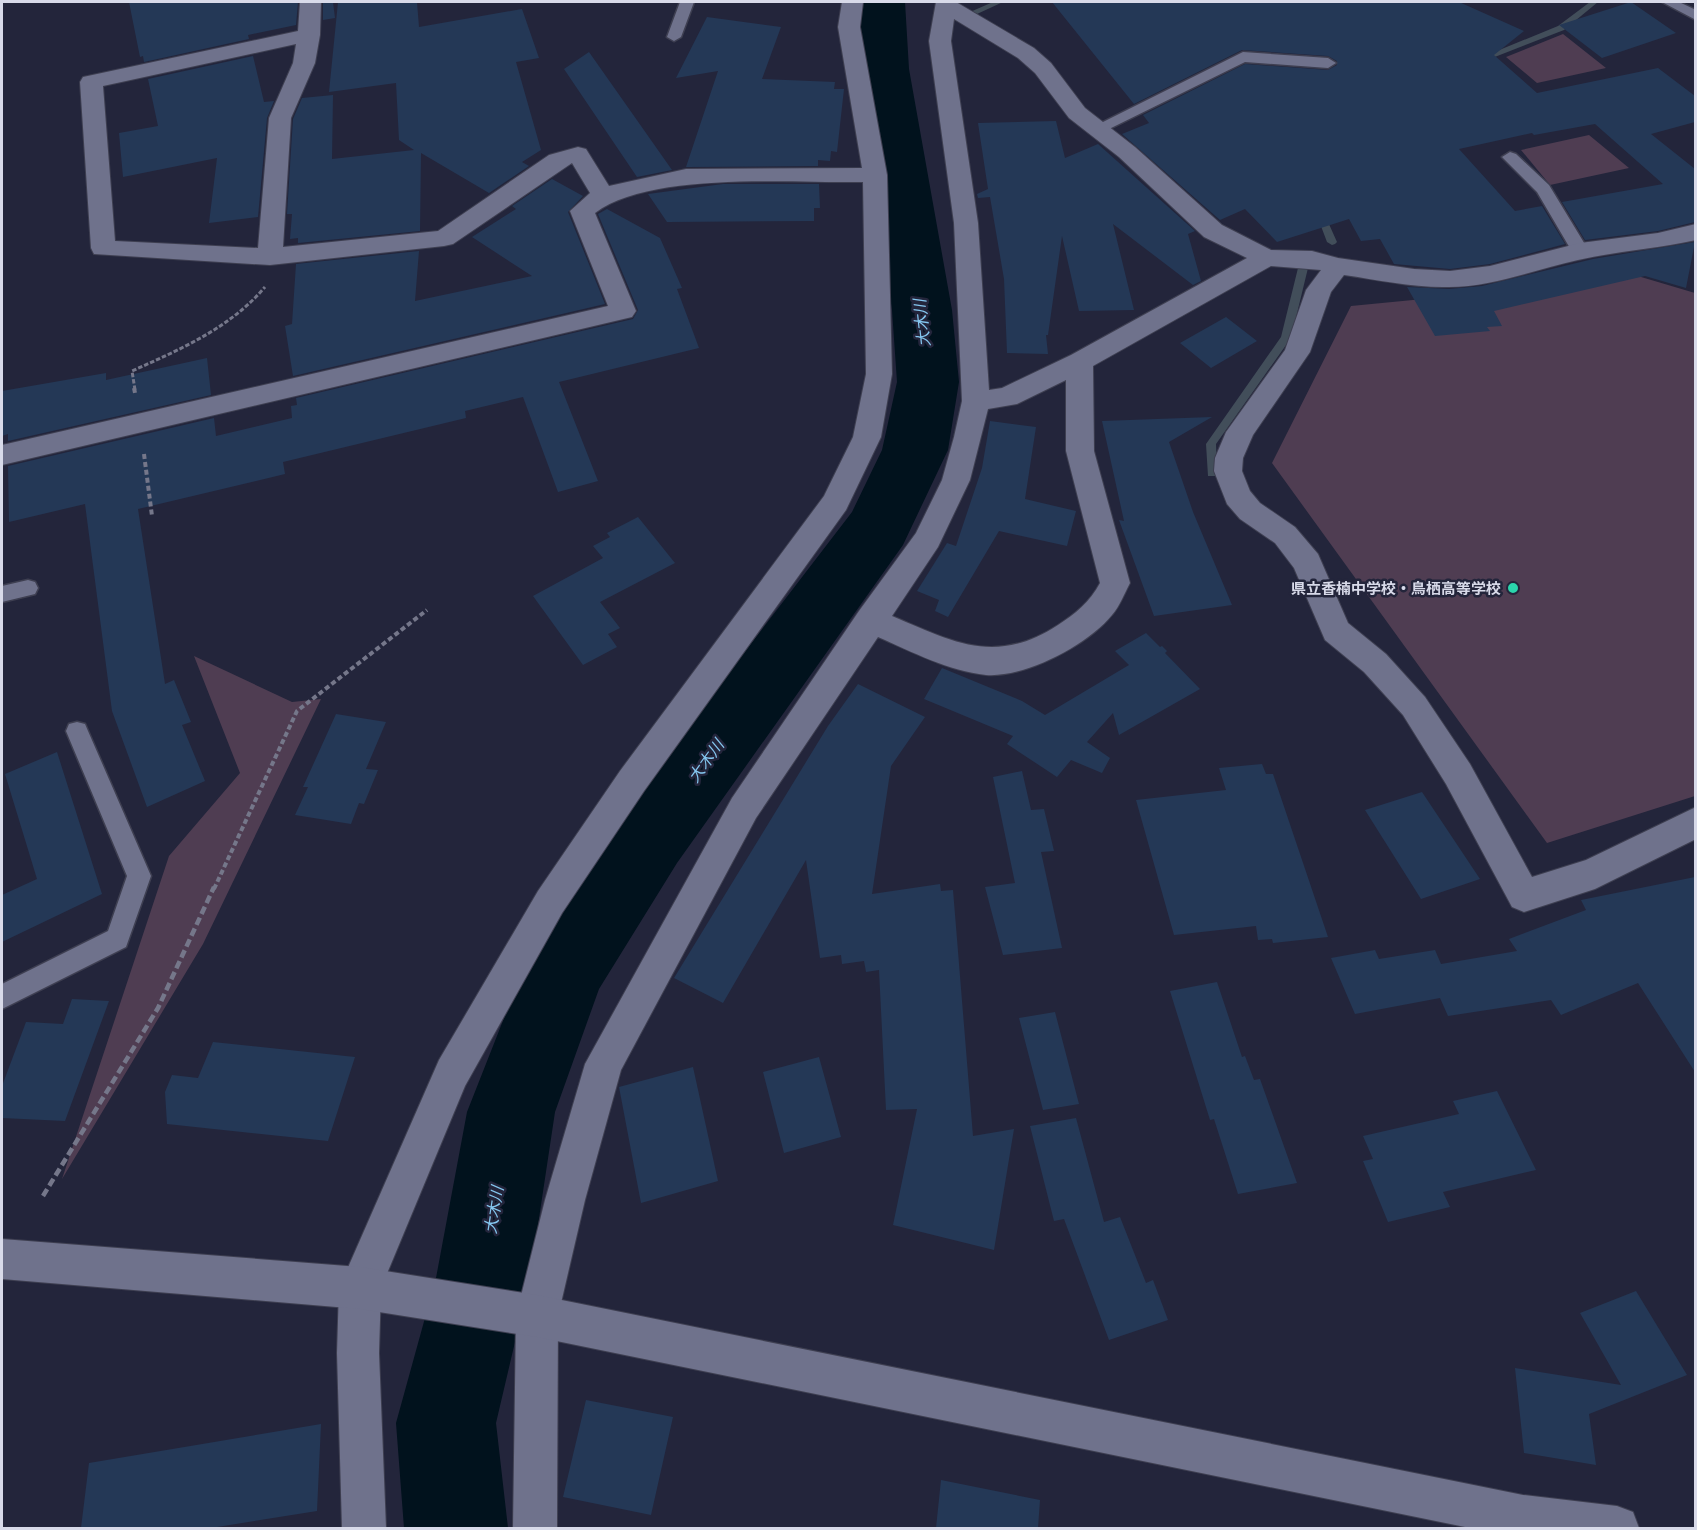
<svg xmlns="http://www.w3.org/2000/svg" width="1697" height="1530" font-family="Arial,'Noto Sans JP',sans-serif">
  <rect width="100%" height="100%" fill="#23253b"/>
  <path fill="#4f3d52" d="M 1563,34 L 1606,68 L 1537,83 L 1506,57 Z
    M 1589,135 L 1629,168 L 1550,185 L 1521,150 Z
    M 1604,266 L 1695,293 L 1695,796 L 1547,843 L 1272,463 L 1351,306 L 1485,293 Z
    M 194,656 L 292,702 L 321,699 L 203,944 L 62,1179 L 169,856 L 240,773 Z"/>
  <g fill="none" stroke-linecap="round" stroke-linejoin="round">
    <path fill="#424e5a" fill-rule="evenodd" d="M 993,2 L 1003,2 L 977,14 L 970,12 Z
      M 1590,2 L 1598,2 L 1564,30 L 1482,62 L 1475,60 L 1558,26 Z
      M 1320,210 L 1324,213 L 1337,242 L 1335,244 L 1332,245 L 1327,242 L 1316,213 Z
      M 1303,265 L 1308,268 L 1291,338 L 1216,444 L 1217,473 L 1216,476 L 1208,476 L 1206,444 L 1281,337 L 1298,268 Z"/>
    <path fill="#01121d" fill-rule="evenodd" d="M 855,2 L 905,2 L 909,69 L 952,310 L 959,382 L 948,450 L 903,545 L 677,863 L 599,989 L 555,1112 L 530,1278 L 496,1423 L 508,1528 L 404,1528 L 396,1423 L 436,1278 L 467,1112 L 534,942 L 621,813 L 852,512 L 882,450 L 897,382 L 892,310 L 857,69 Z"/>
  </g>
  <path fill="#243856" d="M 129,2 L 298,2 L 296,25 L 248,35 L 249,39 L 144,62 L 143,56 L 140,57 Z
    M 323,2 L 333,2 L 335,18 L 323,20 Z
    M 338,2 L 417,2 L 419,27 L 522,9 L 539,58 L 516,62 L 541,150 L 522,162 L 529,166 L 489,193 L 421,153 L 420,231 L 298,243 L 298,238 L 290,239 L 292,214 L 287,214 L 293,119 L 302,98 L 333,95 L 332,159 L 414,150 L 399,140 L 396,83 L 329,92 Z
    M 1052,2 L 1459,2 L 1524,31 L 1494,55 L 1537,93 L 1658,68 L 1695,96 L 1695,122 L 1651,134 L 1695,169 L 1695,222 L 1658,231 L 1585,240 L 1562,202 L 1663,184 L 1595,124 L 1534,135 L 1532,133 L 1459,149 L 1515,211 L 1542,206 L 1565,244 L 1490,264 L 1450,269 L 1394,264 L 1380,239 L 1361,241 L 1349,219 L 1277,242 L 1245,209 L 1220,220 L 1122,134 L 1149,123 L 1143,115 L 1245,64 L 1328,70 L 1337,65 L 1337,61 L 1328,56 L 1242,50 L 1134,104 Z
    M 1631,2 L 1676,33 L 1602,58 L 1559,25 Z
    M 707,17 L 781,27 L 762,79 L 835,82 L 834,89 L 844,89 L 837,152 L 831,151 L 830,161 L 818,160 L 818,166 L 686,167 L 718,71 L 676,78 Z
    M 589,52 L 672,170 L 637,177 L 564,69 Z
    M 253,56 L 264,102 L 274,101 L 267,118 L 258,217 L 209,223 L 217,158 L 123,177 L 119,133 L 158,126 L 148,79 Z
    M 1056,121 L 1065,158 L 1098,144 L 1195,231 L 1188,234 L 1201,281 L 1193,285 L 1113,224 L 1134,310 L 1079,311 L 1062,236 L 1048,335 L 1046,335 L 1048,354 L 1007,353 L 1004,279 L 990,197 L 978,198 L 977,194 L 988,189 L 978,123 Z
    M 552,179 L 583,196 L 568,212 L 605,304 L 293,376 L 285,326 L 292,324 L 296,264 L 419,251 L 415,301 L 532,276 L 472,237 L 516,209 L 512,206 Z
    M 723,184 L 819,184 L 820,208 L 814,208 L 814,221 L 667,222 L 648,194 Z
    M 607,209 L 660,238 L 682,288 L 677,289 L 699,348 L 559,382 L 598,481 L 558,492 L 523,397 L 465,411 L 466,418 L 283,462 L 285,474 L 138,509 L 165,684 L 174,680 L 191,722 L 182,725 L 205,781 L 147,807 L 112,711 L 85,504 L 9,522 L 8,466 L 214,418 L 216,436 L 292,418 L 291,406 L 297,405 L 296,398 L 633,319 L 638,310 L 598,214 Z
    M 1695,242 L 1686,288 L 1645,276 L 1494,311 L 1502,326 L 1487,327 L 1490,331 L 1435,336 L 1407,287 L 1449,289 L 1482,286 L 1593,259 Z
    M 1226,317 L 1257,341 L 1211,368 L 1180,343 Z
    M 207,358 L 211,395 L 8,441 L 8,434 L 2,436 L 2,391 L 106,373 L 106,380 Z
    M 1212,417 L 1169,442 L 1193,512 L 1232,605 L 1154,616 L 1119,520 L 1124,521 L 1102,421 Z
    M 990,421 L 1036,427 L 1025,499 L 1076,511 L 1067,546 L 999,531 L 948,617 L 935,611 L 939,600 L 917,591 L 947,543 L 956,546 L 982,468 Z
    M 638,517 L 675,563 L 600,602 L 620,628 L 608,634 L 617,647 L 583,665 L 533,596 L 603,558 L 593,546 L 610,537 L 607,533 Z
    M 1146,633 L 1160,647 L 1162,646 L 1167,651 L 1165,653 L 1200,689 L 1119,735 L 1113,713 L 1087,742 L 1110,758 L 1102,773 L 1071,760 L 1057,777 L 1007,744 L 1013,736 L 924,699 L 942,668 L 1022,701 L 1045,715 L 1129,665 L 1115,651 Z
    M 858,684 L 925,717 L 891,766 L 872,894 L 940,884 L 941,891 L 953,890 L 973,1136 L 1014,1129 L 994,1250 L 893,1225 L 917,1109 L 886,1110 L 879,970 L 866,972 L 864,961 L 842,964 L 841,955 L 820,958 L 806,860 L 723,1003 L 674,978 L 828,726 Z
    M 336,714 L 386,722 L 366,769 L 378,770 L 364,804 L 359,803 L 351,824 L 295,815 L 308,787 L 303,787 Z
    M 57,752 L 102,894 L 2,942 L 2,895 L 37,879 L 5,774 Z
    M 1262,764 L 1266,774 L 1273,774 L 1328,937 L 1273,943 L 1272,939 L 1258,940 L 1256,926 L 1174,935 L 1136,800 L 1226,790 L 1219,768 Z
    M 1022,771 L 1031,810 L 1044,809 L 1054,851 L 1041,852 L 1062,948 L 1003,955 L 985,887 L 1015,883 L 993,777 Z
    M 1422,792 L 1480,879 L 1421,899 L 1365,810 Z
    M 1695,877 L 1695,1072 L 1638,983 L 1561,1015 L 1551,1000 L 1448,1016 L 1440,998 L 1355,1014 L 1331,958 L 1375,950 L 1379,959 L 1435,950 L 1441,964 L 1517,951 L 1509,939 L 1586,910 L 1581,900 Z
    M 1217,982 L 1242,1057 L 1245,1056 L 1254,1080 L 1260,1079 L 1297,1183 L 1238,1194 L 1214,1119 L 1210,1120 L 1170,991 Z
    M 72,999 L 109,1001 L 65,1121 L 2,1118 L 2,1086 L 26,1022 L 63,1024 Z
    M 1055,1012 L 1079,1104 L 1043,1110 L 1019,1018 Z
    M 213,1042 L 355,1057 L 328,1141 L 167,1124 L 165,1092 L 172,1075 L 198,1078 Z
    M 819,1057 L 841,1137 L 784,1153 L 763,1072 Z
    M 693,1067 L 718,1181 L 641,1203 L 619,1087 Z
    M 1497,1091 L 1536,1170 L 1443,1192 L 1450,1207 L 1388,1222 L 1363,1161 L 1373,1159 L 1363,1136 L 1459,1114 L 1453,1101 Z
    M 1076,1118 L 1104,1222 L 1120,1217 L 1146,1283 L 1153,1280 L 1168,1320 L 1109,1340 L 1064,1219 L 1054,1221 L 1030,1126 Z
    M 1636,1291 L 1687,1375 L 1589,1414 L 1596,1465 L 1524,1453 L 1515,1368 L 1621,1385 L 1580,1313 Z
    M 586,1400 L 673,1417 L 651,1515 L 563,1497 Z
    M 321,1424 L 317,1511 L 211,1528 L 81,1528 L 89,1463 Z
    M 941,1480 L 1040,1500 L 1038,1528 L 936,1528 Z"/>
  <g fill="none" stroke-linecap="round" stroke-linejoin="round">
    <defs>
      <path id="service" d="M 680,2 L 694,2 L 681,37 L 674,41 L 667,37 Z
        M 1662,2 L 1679,2 L 1696,10 L 1696,20 Z
        M 1243,52 L 1328,58 L 1336,63 L 1328,68 L 1245,62 L 1103,132 L 1091,132 L 1089,129 Z
        M 1510,152 L 1516,154 L 1549,185 L 1589,251 L 1586,255 L 1574,255 L 1537,192 L 1502,157 Z
        M 28,580 L 35,582 L 38,588 L 35,594 L 2,602 L 2,586 Z
        M 77,722 L 85,724 L 88,731 L 151,876 L 126,947 L 2,1009 L 2,984 L 108,931 L 127,876 L 66,731 L 69,724 Z"/>
      <path id="minor" d="M 300,2 L 321,2 L 320,35 L 315,63 L 291,118 L 283,247 L 438,231 L 549,155 L 578,147 L 586,149 L 609,186 L 686,169 L 862,168 L 838,27 L 842,2 L 863,2 L 860,27 L 887,175 L 892,374 L 881,437 L 846,510 L 644,791 L 562,913 L 465,1086 L 381,1288 L 379,1353 L 386,1528 L 342,1528 L 337,1353 L 339,1288 L 439,1060 L 538,891 L 620,771 L 824,496 L 853,437 L 866,374 L 863,182 C 793,183 650,171 595,213 L 636,311 L 632,317 L 2,465 L 2,445 L 608,306 L 570,211 L 590,193 L 572,163 L 453,244 L 444,246 L 270,265 L 94,254 L 91,248 L 80,82 L 83,77 L 298,31 ZM 296,44 L 293,63 L 269,118 L 258,248 L 115,241 L 103,86 Z
        M 936,2 L 956,2 L 1034,48 L 1051,63 L 1085,108 L 1135,147 L 1222,225 L 1271,250 L 1312,251 L 1338,258 L 1414,269 L 1450,271 L 1490,266 L 1580,243 L 1658,233 L 1696,224 L 1696,240 C 1657,249 1617,251 1578,260 C 1536,269 1493,287 1449,287 C 1414,288 1379,280 1344,275 L 1331,292 L 1310,352 L 1253,435 L 1243,458 L 1242,471 L 1250,491 L 1260,503 L 1295,527 L 1318,554 L 1348,623 L 1386,654 L 1425,697 L 1470,764 L 1532,877 L 1586,860 L 1696,807 L 1696,839 L 1595,889 L 1524,912 L 1512,907 L 1446,784 L 1403,715 L 1364,672 L 1325,640 L 1294,568 L 1275,543 L 1240,519 L 1227,504 L 1214,471 L 1215,458 L 1226,432 L 1285,350 L 1306,290 L 1321,270 L 1271,266 L 1093,366 L 1094,451 L 1130,583 C 1124,594 1120,606 1112,615 C 1088,645 1025,678 986,675 C 949,671 912,652 878,637 L 756,818 L 621,1070 L 585,1200 L 558,1316 L 557,1528 L 513,1528 L 516,1316 L 545,1200 L 585,1064 L 732,798 L 859,611 L 916,533 L 942,480 L 954,437 L 962,401 L 954,223 L 929,41 ZM 954,19 L 1018,58 L 1035,73 L 1069,118 L 1119,157 L 1204,237 L 1247,258 L 1071,355 L 1002,388 L 989,390 L 978,223 L 951,41 ZM 1066,380 L 1066,451 L 1100,583 C 1090,602 1075,614 1058,625 C 995,666 954,642 892,616 L 938,547 L 970,480 L 988,409 L 1017,404 Z"/>
      <path id="tertiary" d="M 2,1239 L 360,1267 L 537,1295 L 1523,1495 L 1617,1506 L 1633,1512 L 1639,1528 L 1470,1528 L 537,1337 L 360,1309 L 2,1279 Z"/>
    </defs>
    <use href="#service" stroke="#3e3f51" stroke-width="3"/>
    <use href="#minor" stroke="#3e3f51" stroke-width="2"/>
    <use href="#tertiary" stroke="#3e3f51" stroke-width="2"/>
    <path stroke="#75778a" stroke-width="3" stroke-dasharray="4.5 2" stroke-linecap="butt" d="M 135,390 L 132,371 C 181,349 230,328 265,287"/>
    <path stroke="#75778a" stroke-width="4" stroke-dasharray="5 3" stroke-linecap="butt" d="M 134,388 L 135,393
      M 144,454 L 152,516
      M 214,889 L 297,711 L 427,610"/>
    <path stroke="#75778a" stroke-width="4.5" stroke-dasharray="8 4" stroke-linecap="butt" d="M 43,1196 L 158,1008 L 214,887"/>
    <use href="#service" fill="#6f728c" fill-rule="evenodd"/>
    <use href="#minor" fill="#6f728c" fill-rule="evenodd"/>
    <use href="#tertiary" fill="#6f728c" fill-rule="evenodd"/>
  </g>
  <circle fill="#2bd5ac" stroke="#23253b" stroke-width="2" cx="1513" cy="588" r="6"/>
  <g text-anchor="middle" dominant-baseline="central" stroke-width="5" stroke-linejoin="round" paint-order="stroke">
    <g font-size="15" font-weight="bold" fill="#d8dae9" stroke="#23253b" text-anchor="end">
      <text x="1501" y="588">県立香楠中学校・鳥栖高等学校</text>
    </g>
    <g font-size="16" font-style="italic" fill="#85c7f0" stroke="#23253b">
      <text transform="translate(922 323) rotate(-96)">大木川</text>
      <text transform="translate(706 761) rotate(-54)">大木川</text>
      <text transform="translate(494 1210) rotate(-81)">大木川</text>
    </g>
  </g>
  <rect width="1697" height="1530" fill="none" stroke="#d8dae9" stroke-width="6"/>
</svg>
